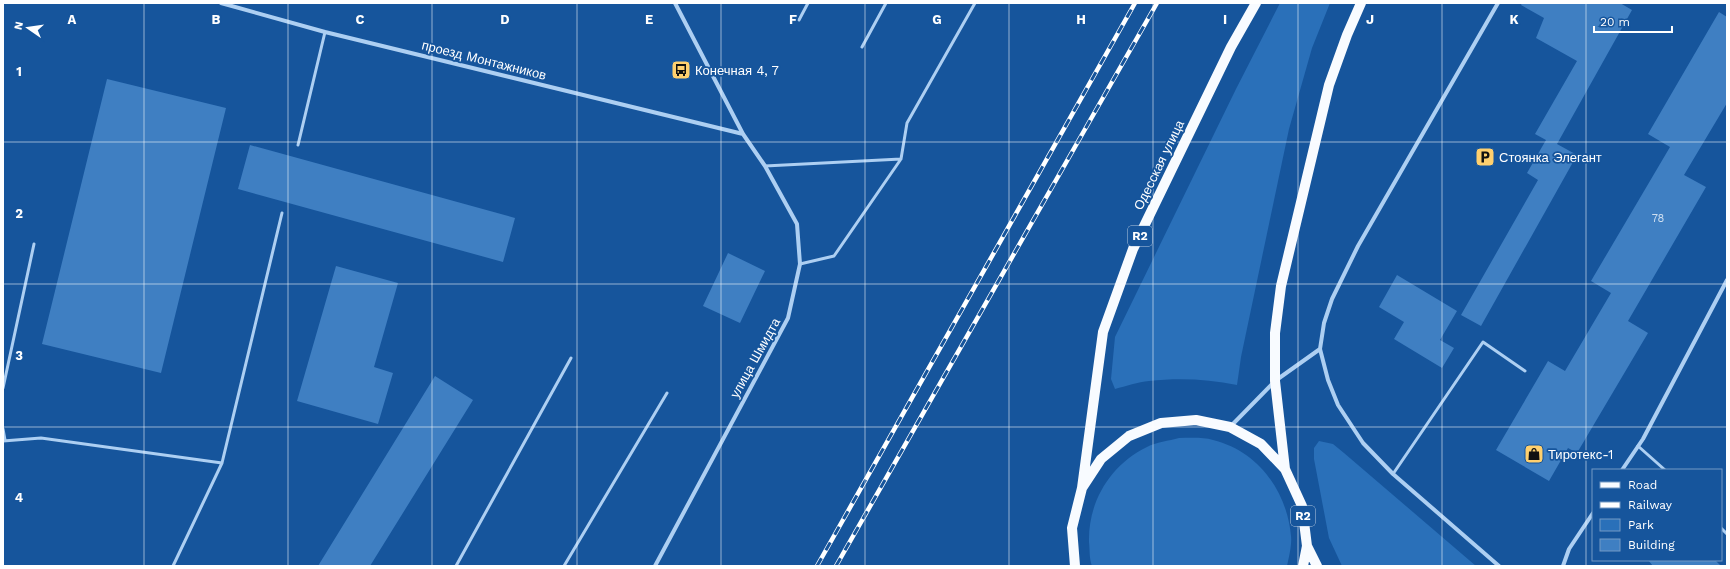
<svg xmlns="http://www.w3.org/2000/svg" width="1730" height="569" font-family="'Work Sans',sans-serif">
  <rect width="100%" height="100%" fill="#16559c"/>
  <path fill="#2a70b9" d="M 1280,3 L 1330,3 L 1312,48 L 1289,129 L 1241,357 L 1237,385 C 1208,379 1178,378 1149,381 C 1138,382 1126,386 1115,389 L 1111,379 L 1115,337 L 1236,89 Z
    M 1179,438 C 1190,438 1203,437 1213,440 C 1258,451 1287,491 1291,536 C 1292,545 1289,557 1287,566 L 1092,566 C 1089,558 1090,550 1089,542 C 1088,502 1110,465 1147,447 C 1156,442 1169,441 1179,438 Z
    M 1319,441 L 1333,444 L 1344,453 L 1476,566 L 1342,566 L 1329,538 L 1314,459 L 1314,448 Z"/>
  <path fill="#3f7fc2" d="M 1522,3 L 1620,3 L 1632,10 L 1557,144 L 1577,155 L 1481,326 L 1461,315 L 1538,180 L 1527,173 L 1546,140 L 1535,134 L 1577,61 L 1536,38 L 1544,18 L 1521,5 Z
    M 1719,12 L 1727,17 L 1727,103 L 1684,175 L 1706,187 L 1628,321 L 1648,333 L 1577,453 L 1568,448 L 1549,481 L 1496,450 L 1548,361 L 1565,371 L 1611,293 L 1591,281 L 1670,147 L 1648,134 Z
    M 107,79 L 226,108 L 161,373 L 42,344 Z
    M 250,145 L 515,218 L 503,262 L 238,189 Z
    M 728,253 L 765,271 L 740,323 L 703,306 Z
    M 336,266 L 398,283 L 374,367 L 393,373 L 378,424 L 297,401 Z
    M 1397,275 L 1457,311 L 1440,340 L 1454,348 L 1442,368 L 1394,339 L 1404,322 L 1379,307 Z
    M 435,376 L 473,400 L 370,566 L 318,566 Z
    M 1648,560 L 1715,560 L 1721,566 L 1653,566 Z"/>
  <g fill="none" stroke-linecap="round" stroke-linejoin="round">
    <path stroke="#adcff2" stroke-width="3" d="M 799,20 L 808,3
      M 862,47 L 886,3
      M 298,145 L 325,32
      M 765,166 L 901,159 L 907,123 L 975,3
      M 800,264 L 834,256 L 901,159
      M 3,388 L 34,244
      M 3,429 L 5,440
      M 3,441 L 41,438 L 222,463 L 282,213
      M 1638,446 L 1665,470
      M 1393,474 L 1483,342 L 1525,371
      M 1721,528 L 1727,534
      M 173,566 L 222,463
      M 456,566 L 571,358
      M 564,566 L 667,393"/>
    <path stroke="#adcff2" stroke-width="4" d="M 221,3 L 325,32 L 743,134
      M 1498,3 L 1358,246 L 1332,299 L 1324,323 L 1320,349 L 1328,380 L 1338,405 L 1363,443 L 1393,474 L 1499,566
      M 1230,427 L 1275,381 L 1320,349
      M 1622,470 L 1643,439 L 1727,280
      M 655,566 L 788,318 L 800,264 L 797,224 L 765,166 L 743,134 L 675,3
      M 1563,566 L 1569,549 L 1593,513"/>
    <path stroke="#f8fbff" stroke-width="10" d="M 1285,469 L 1275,381 L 1275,333 L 1281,286 L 1329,85 L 1347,35 L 1361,3
      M 1082,488 L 1103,332 L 1133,249 L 1231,47 L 1256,3
      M 1307,546 L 1317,566
      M 1075,566 L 1072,528 L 1082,488 L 1101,459 L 1129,436 L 1161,423 L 1196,420 L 1230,427 L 1261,444 L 1285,469 L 1302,506 L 1307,546 L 1303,566"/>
    <defs>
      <path id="rail" d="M 817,566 L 1135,3
        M 836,566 L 1157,3"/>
    </defs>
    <use href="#rail" stroke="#fff" stroke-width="4.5"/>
    <use href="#rail" stroke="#16559c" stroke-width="3" stroke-dasharray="9" stroke-linecap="butt"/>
  </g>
  <path fill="none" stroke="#fff" stroke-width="1" stroke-opacity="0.55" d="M 144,3 L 144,566M 288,3 L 288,566M 432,3 L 432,566M 577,3 L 577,566M 721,3 L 721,566M 865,3 L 865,566M 1009,3 L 1009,566M 1153,3 L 1153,566M 1298,3 L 1298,566M 1442,3 L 1442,566M 1586,3 L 1586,566M 3,142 L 1727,142M 3,284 L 1727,284M 3,427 L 1727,427"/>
  <defs>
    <symbol id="bus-square" viewBox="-11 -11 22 22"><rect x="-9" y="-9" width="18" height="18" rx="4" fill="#ffd06e" stroke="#16559c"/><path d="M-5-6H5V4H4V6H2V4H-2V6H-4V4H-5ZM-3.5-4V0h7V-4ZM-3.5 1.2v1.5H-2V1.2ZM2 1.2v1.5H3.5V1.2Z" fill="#111"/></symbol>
    <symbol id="parking-square" viewBox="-11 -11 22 22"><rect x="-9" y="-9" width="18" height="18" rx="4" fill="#ffd06e" stroke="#16559c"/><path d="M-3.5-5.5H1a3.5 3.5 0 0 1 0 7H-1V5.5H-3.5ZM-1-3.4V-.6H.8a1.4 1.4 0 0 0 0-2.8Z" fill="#111"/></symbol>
    <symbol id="shop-square" viewBox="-11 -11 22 22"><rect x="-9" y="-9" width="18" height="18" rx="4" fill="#ffd06e" stroke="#16559c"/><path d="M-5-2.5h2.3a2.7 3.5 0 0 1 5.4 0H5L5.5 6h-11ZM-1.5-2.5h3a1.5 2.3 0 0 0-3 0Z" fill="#111"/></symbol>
  </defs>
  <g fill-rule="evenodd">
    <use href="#bus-square" x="670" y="59" width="22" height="22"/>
    <use href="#parking-square" x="1474" y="146" width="22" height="22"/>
    <use href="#shop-square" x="1523" y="443" width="22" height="22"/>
  </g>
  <g text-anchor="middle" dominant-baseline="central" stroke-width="3.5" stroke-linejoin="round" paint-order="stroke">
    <g font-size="11" fill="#cfdff0">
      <text x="1658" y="218">78</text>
    </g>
    <g fill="#16559c" stroke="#b9cce1" stroke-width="1">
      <rect x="1128" y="226" width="24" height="20" rx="3"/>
      <rect x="1291" y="506" width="24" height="20" rx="3"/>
    </g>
    <g font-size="12" font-weight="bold" fill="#fff">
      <text x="1140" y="236">R2</text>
      <text x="1303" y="516">R2</text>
    </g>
    <g font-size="13" fill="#fff" stroke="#16559c">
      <text transform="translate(484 60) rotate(14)">проезд Монтажников</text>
      <text transform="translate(1159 165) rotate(-64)">Одесская улица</text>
      <text transform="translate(755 358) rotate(-61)">улица Шмидта</text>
    </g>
    <g font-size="13" fill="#fff" stroke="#16559c" text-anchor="start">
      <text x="695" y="70">Конечная 4, 7</text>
      <text x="1499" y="157">Стоянка Элегант</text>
      <text x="1548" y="454">Тиротекс-1</text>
    </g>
  </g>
  <g font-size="13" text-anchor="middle" font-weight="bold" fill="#fff" stroke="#16559c" stroke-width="3.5" stroke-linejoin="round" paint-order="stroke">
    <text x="72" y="24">A</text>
    <text x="216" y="24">B</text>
    <text x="360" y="24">C</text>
    <text x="505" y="24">D</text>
    <text x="649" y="24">E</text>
    <text x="793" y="24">F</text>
    <text x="937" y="24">G</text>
    <text x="1081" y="24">H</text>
    <text x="1225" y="24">I</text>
    <text x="1370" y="24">J</text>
    <text x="1514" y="24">K</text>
    <text x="19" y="76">1</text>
    <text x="19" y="218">2</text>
    <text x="19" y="360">3</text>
    <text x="19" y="502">4</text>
  </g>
  <rect width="1730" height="569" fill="none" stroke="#ffffff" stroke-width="8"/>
  <rect x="1592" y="469" width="130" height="92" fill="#16559c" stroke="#7399c4"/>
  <rect x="1600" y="482" width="20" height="6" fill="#f8fbff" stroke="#7399c4"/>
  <text x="1628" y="489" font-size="12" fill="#ffffff">Road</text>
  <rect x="1600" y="502" width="20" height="6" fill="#ffffff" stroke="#7399c4"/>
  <text x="1628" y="509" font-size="12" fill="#ffffff">Railway</text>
  <rect x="1600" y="519" width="20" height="12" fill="#2a70b9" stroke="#7399c4"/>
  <text x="1628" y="529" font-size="12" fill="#ffffff">Park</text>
  <rect x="1600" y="539" width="20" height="12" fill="#3f7fc2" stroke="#7399c4"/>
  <text x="1628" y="549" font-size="12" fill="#ffffff">Building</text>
  <g transform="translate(28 28) rotate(283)" stroke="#16559c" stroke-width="3" paint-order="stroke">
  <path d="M0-3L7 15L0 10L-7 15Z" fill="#ffffff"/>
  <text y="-6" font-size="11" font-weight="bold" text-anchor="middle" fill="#ffffff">N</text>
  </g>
  <path d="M1594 26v6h78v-6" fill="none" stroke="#ffffff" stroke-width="2"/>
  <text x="1600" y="26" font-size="12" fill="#ffffff" stroke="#16559c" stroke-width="3" paint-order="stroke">20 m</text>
</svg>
